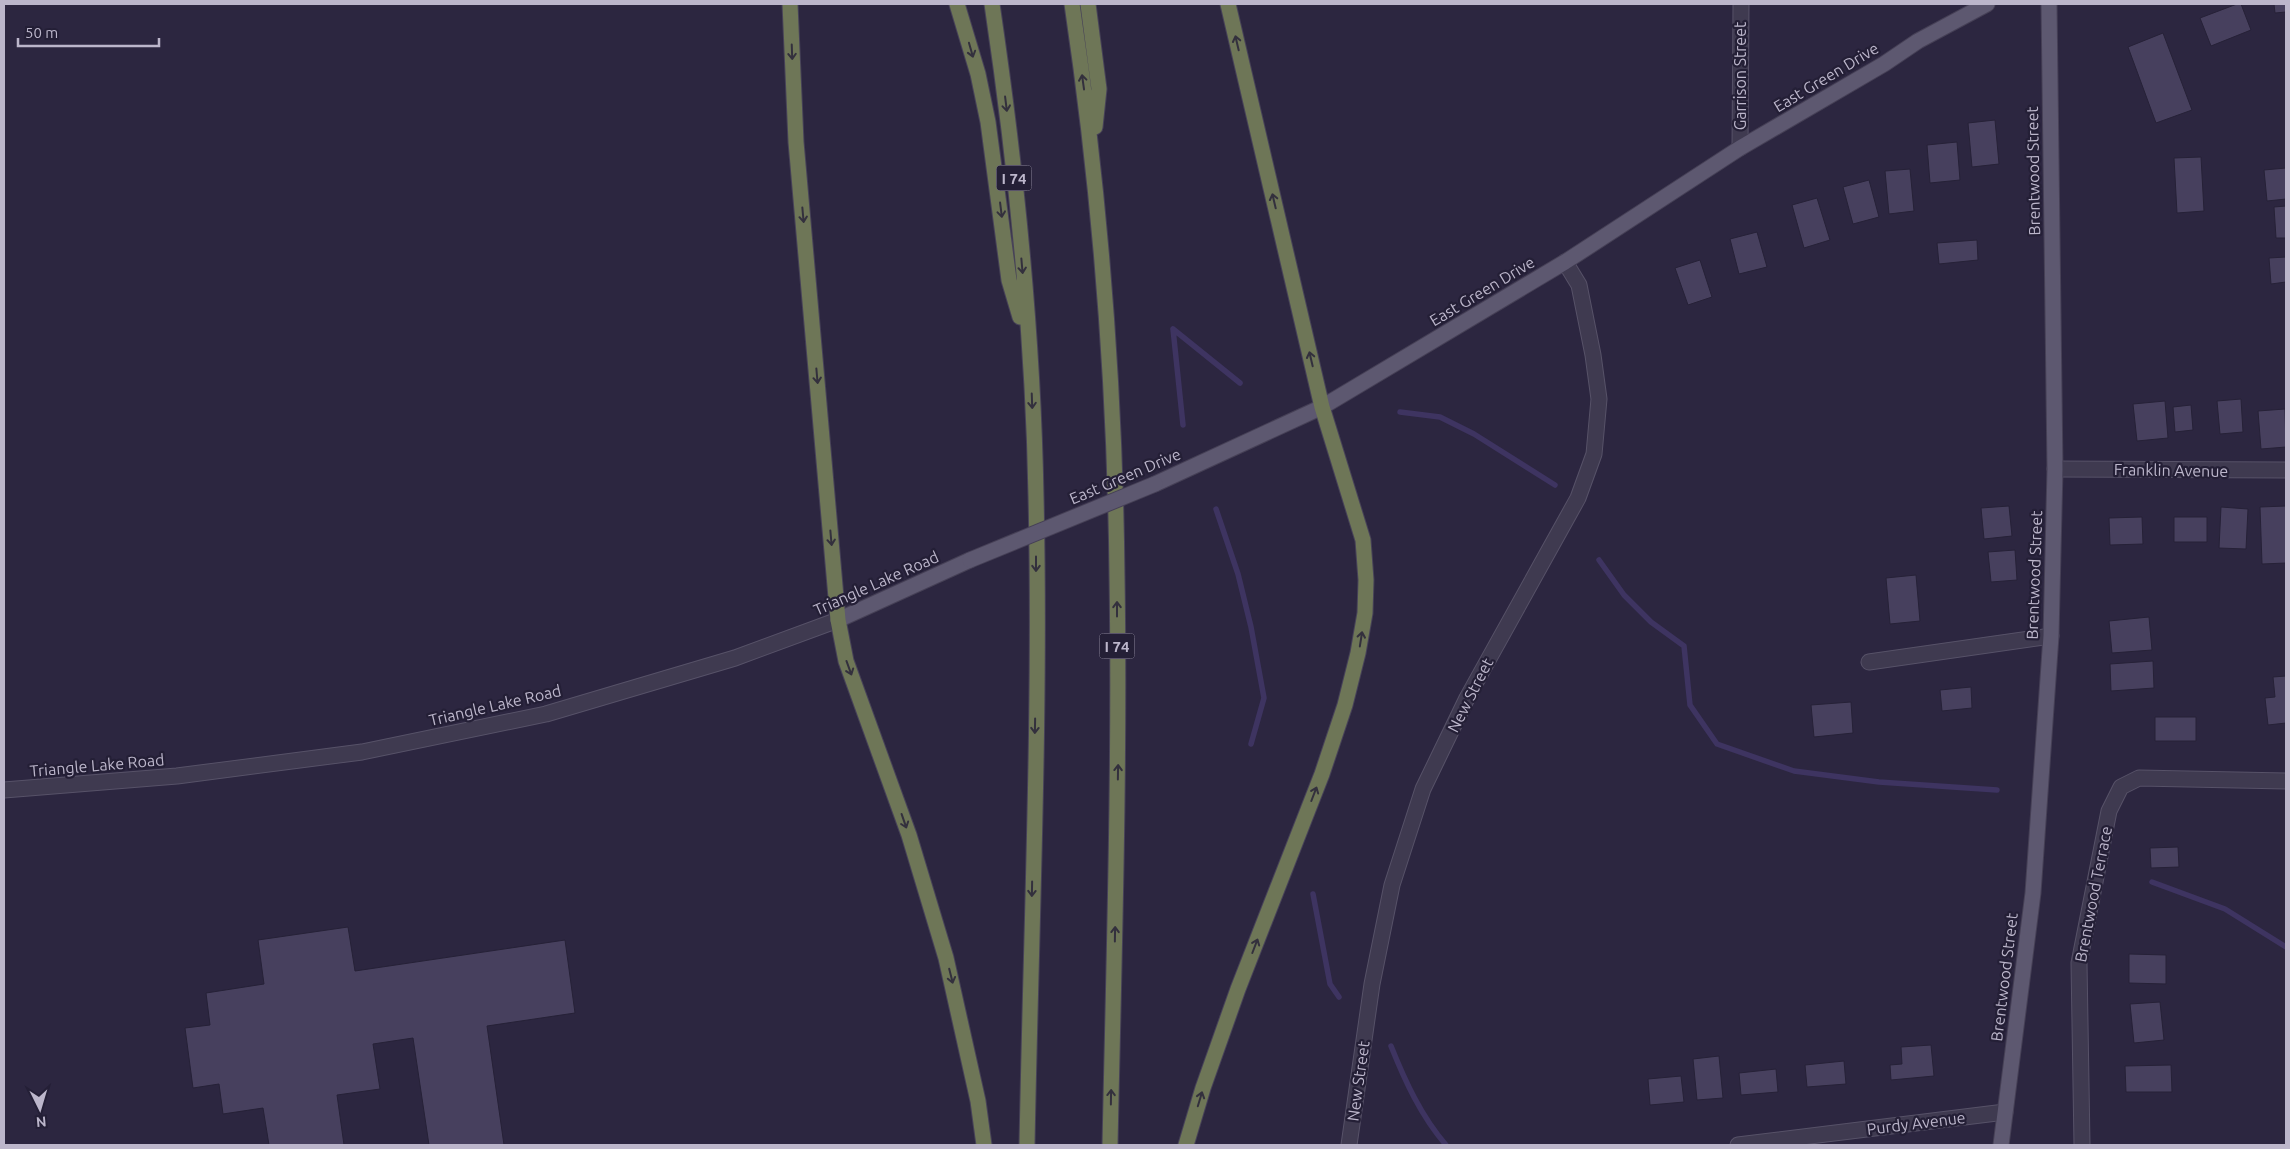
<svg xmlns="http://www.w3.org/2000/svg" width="2290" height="1149" font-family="Ubuntu,sans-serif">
  <rect width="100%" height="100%" fill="#2c2640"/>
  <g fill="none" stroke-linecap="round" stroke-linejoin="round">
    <path stroke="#3e3461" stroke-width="5.5" d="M 1173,329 L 1183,425
      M 1173,329 L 1240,383
      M 1400,412 L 1440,417 L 1474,434 L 1555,485
      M 1216,509 L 1238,574 L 1251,627 L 1264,698 L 1251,744
      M 1599,560 L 1624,595 L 1651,622 L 1684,646 L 1690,705 L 1717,744 L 1794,771 L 1879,782 L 1997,790
      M 2152,882 L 2225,909 L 2286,947
      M 1313,894 L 1330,984 L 1339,997
      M 1391,1046 C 1405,1081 1421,1116 1446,1145"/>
  </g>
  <path fill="#47405e" stroke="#262137" d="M 2237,4 L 2241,4 L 2251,30 L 2211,46 L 2200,18 Z
    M 2274,4 L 2286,4 L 2286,12 L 2275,13 Z
    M 2163,33 L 2192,110 L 2156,123 L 2128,47 Z
    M 1995,120 L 1999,164 L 1972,167 L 1968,123 Z
    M 1957,142 L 1960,180 L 1930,183 L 1927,145 Z
    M 2201,157 L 2204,211 L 2177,213 L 2174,158 Z
    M 2286,168 L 2286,199 L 2267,201 L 2264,170 Z
    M 1910,169 L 1914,211 L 1889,214 L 1885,171 Z
    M 1869,180 L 1879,217 L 1853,224 L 1843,187 Z
    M 1817,198 L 1830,240 L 1804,248 L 1792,205 Z
    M 2286,206 L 2286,238 L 2276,238 L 2274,207 Z
    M 1757,232 L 1767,267 L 1739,274 L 1730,239 Z
    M 1977,240 L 1978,260 L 1939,264 L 1937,243 Z
    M 2286,257 L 2286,282 L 2271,284 L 2269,258 Z
    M 1700,260 L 1712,297 L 1688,305 L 1675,268 Z
    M 2241,399 L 2243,432 L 2220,434 L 2217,401 Z
    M 2165,401 L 2168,438 L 2137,441 L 2133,404 Z
    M 2191,405 L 2193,430 L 2175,432 L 2173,407 Z
    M 2285,409 L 2286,447 L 2261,449 L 2258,411 Z
    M 2009,506 L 2012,536 L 1984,539 L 1981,508 Z
    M 2286,506 L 2286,563 L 2262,564 L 2260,507 Z
    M 2221,507 L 2248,509 L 2246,549 L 2219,548 Z
    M 2142,517 L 2143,544 L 2110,545 L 2109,518 Z
    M 2174,517 L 2207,517 L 2207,542 L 2174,542 Z
    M 2015,550 L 2017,580 L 1991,582 L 1988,552 Z
    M 1916,575 L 1920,621 L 1890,624 L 1886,578 Z
    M 2149,617 L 2152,650 L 2112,653 L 2109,621 Z
    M 2153,661 L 2154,688 L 2111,691 L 2110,664 Z
    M 2286,676 L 2286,723 L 2268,725 L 2265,698 L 2275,697 L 2273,677 Z
    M 1971,687 L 1972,708 L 1942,711 L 1940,690 Z
    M 1851,702 L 1853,733 L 1814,737 L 1811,705 Z
    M 2155,717 L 2196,717 L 2196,741 L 2155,741 Z
    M 2178,847 L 2179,867 L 2151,868 L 2150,848 Z
    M 348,927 L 355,971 L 565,940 L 575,1013 L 487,1026 L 504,1145 L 429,1145 L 413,1038 L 373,1044 L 380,1089 L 337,1095 L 344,1145 L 269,1145 L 263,1108 L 223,1114 L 219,1084 L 193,1088 L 185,1028 L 210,1025 L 206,993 L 264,984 L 258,940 Z
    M 2129,954 L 2166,955 L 2166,984 L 2129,983 Z
    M 2160,1002 L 2164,1040 L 2134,1043 L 2130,1004 Z
    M 1931,1045 L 1934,1076 L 1891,1080 L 1890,1065 L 1902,1064 L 1901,1047 Z
    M 1719,1056 L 1723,1098 L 1697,1100 L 1693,1059 Z
    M 1844,1061 L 1846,1084 L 1807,1087 L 1805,1065 Z
    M 2171,1065 L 2172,1092 L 2126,1092 L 2125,1066 Z
    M 1776,1069 L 1778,1092 L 1741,1095 L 1739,1073 Z
    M 1681,1076 L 1684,1102 L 1650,1105 L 1648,1079 Z"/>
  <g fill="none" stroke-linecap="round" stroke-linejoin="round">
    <defs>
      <path id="minor" d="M 1740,148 L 1741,4
        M 2055,469 L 2286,470
        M 1869,662 L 2051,636
        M 4,790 L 177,776 L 362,752 L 546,714 L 735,658 L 838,620
        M 1349,1145 L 1372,984 L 1392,885 L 1423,789 L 1467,698 L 1578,498 L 1594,454 L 1599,399 L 1593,355 L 1579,285 L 1565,262
        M 1738,1145 L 2005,1112
        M 2082,1145 L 2079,963 L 2109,811 L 2121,787 L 2139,778 L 2286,781"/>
      <path id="major" d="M 1155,484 L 1322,407 L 1565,262 L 1740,148 L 1884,64 L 1918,41 L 1987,4
        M 838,620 L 970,560
        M 2001,1145 L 2033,893 L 2051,636 L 2055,469 L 2049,4"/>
      <path id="highway" d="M 790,4 L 796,142 L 838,620 L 846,661 L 909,835 L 946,958 L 978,1101 L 984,1145
        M 957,4 L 978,74 L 988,122 L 1009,280 L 1020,317
        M 992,4 C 1016,166 1033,331 1036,496 C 1041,712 1031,929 1027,1145
        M 1072,4 C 1100,193 1115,384 1117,576 C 1120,766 1114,956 1110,1145
        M 1088,4 L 1099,89 L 1095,127
        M 1186,1145 L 1203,1088 L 1238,989 L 1322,774 L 1345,705 L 1358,653 L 1365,613 L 1366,580 L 1363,540 L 1322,407 L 1228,4"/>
    </defs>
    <use href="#minor" stroke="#575268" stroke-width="17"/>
    <use href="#major" stroke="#464056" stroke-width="17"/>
    <use href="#highway" stroke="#474258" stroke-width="17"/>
    <use href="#minor" stroke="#3f3a50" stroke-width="15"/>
    <use href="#major" stroke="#5d5870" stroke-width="15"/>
    <use href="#highway" stroke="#6e7657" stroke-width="15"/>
    <defs>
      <path id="major-bridge" d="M 970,560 L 1155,484"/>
    </defs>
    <use href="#major-bridge" stroke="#464056" stroke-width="17" stroke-linecap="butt"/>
    <use href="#major-bridge" stroke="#5d5870" stroke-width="15"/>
  </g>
  <defs><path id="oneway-shaft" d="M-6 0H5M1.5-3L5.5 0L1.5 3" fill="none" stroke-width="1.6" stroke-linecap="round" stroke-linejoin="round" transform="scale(1.25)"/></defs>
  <g stroke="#33303d">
    <use href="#oneway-shaft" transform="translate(1237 43) rotate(-103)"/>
    <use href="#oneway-shaft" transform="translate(971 50) rotate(74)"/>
    <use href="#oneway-shaft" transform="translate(792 52) rotate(88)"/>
    <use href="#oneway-shaft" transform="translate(1083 82) rotate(-98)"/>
    <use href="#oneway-shaft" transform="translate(1006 104) rotate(83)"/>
    <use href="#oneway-shaft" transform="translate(1274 201) rotate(-103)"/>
    <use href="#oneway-shaft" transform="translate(1001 210) rotate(83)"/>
    <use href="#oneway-shaft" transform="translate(803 215) rotate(85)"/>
    <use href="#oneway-shaft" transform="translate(1022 266) rotate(85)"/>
    <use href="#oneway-shaft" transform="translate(1311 359) rotate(-103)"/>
    <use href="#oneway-shaft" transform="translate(817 376) rotate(85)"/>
    <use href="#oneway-shaft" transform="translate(1032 401) rotate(88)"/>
    <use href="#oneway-shaft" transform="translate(831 538) rotate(85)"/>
    <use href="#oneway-shaft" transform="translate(1036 564) rotate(90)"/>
    <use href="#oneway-shaft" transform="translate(1117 609) rotate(-90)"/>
    <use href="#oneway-shaft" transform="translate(1361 639) rotate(-81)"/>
    <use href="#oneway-shaft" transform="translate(849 668) rotate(70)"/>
    <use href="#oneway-shaft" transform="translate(1035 726) rotate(91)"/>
    <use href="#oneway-shaft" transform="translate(1118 772) rotate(-89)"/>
    <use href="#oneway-shaft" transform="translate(1314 794) rotate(-69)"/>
    <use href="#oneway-shaft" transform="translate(904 821) rotate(71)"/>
    <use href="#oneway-shaft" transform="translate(1032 889) rotate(91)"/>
    <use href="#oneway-shaft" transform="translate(1115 934) rotate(-89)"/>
    <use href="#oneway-shaft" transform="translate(1255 946) rotate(-69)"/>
    <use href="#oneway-shaft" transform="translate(951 976) rotate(76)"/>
    <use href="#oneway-shaft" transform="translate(1111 1097) rotate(-89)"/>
    <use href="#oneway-shaft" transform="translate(1200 1099) rotate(-73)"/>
  </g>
  <g text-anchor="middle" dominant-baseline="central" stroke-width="4.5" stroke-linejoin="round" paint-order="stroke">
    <g fill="#241f36" stroke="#8e899e" stroke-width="1">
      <rect x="996.5" y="165.5" width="35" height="25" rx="4"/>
      <rect x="1099.5" y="633.5" width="35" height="25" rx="4"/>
    </g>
    <g font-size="15" font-weight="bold" fill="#bcb6cb">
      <text x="1014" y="178">I 74</text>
      <text x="1117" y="646">I 74</text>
    </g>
    <g font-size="16" fill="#bcb6cb" stroke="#241f36">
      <text transform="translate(1740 76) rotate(-90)">Garrison Street</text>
      <text transform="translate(1826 77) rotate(-31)">East Green Drive</text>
      <text transform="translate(2033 171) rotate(-91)">Brentwood Street</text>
      <text transform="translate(1482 291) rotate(-31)">East Green Drive</text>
      <text transform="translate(2171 470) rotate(1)">Franklin Avenue</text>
      <text transform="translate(1125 476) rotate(-23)">East Green Drive</text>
      <text transform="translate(2034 575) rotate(-88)">Brentwood Street</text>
      <text transform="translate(876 583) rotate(-24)">Triangle Lake Road</text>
      <text transform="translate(1470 695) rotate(-63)">New Street</text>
      <text transform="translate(495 705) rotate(-13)">Triangle Lake Road</text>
      <text transform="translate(97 765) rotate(-5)">Triangle Lake Road</text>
      <text transform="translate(2093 894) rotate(-79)">Brentwood Terrace</text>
      <text transform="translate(2004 977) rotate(-83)">Brentwood Street</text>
      <text transform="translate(1358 1081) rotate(-82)">New Street</text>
      <text transform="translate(1916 1123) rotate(-7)">Purdy Avenue</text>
    </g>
  </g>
  <rect width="2290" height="1149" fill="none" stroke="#bcb6cb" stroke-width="10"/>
  <g transform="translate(40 1109) rotate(175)" stroke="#241f36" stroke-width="4" paint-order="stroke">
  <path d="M0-4L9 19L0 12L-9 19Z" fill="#bcb6cb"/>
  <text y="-8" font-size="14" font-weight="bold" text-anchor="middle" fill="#bcb6cb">N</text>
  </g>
  <path d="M18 38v8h141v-8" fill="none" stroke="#bcb6cb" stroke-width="2.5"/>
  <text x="25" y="38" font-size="15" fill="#bcb6cb" stroke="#241f36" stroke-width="4" paint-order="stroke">50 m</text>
</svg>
